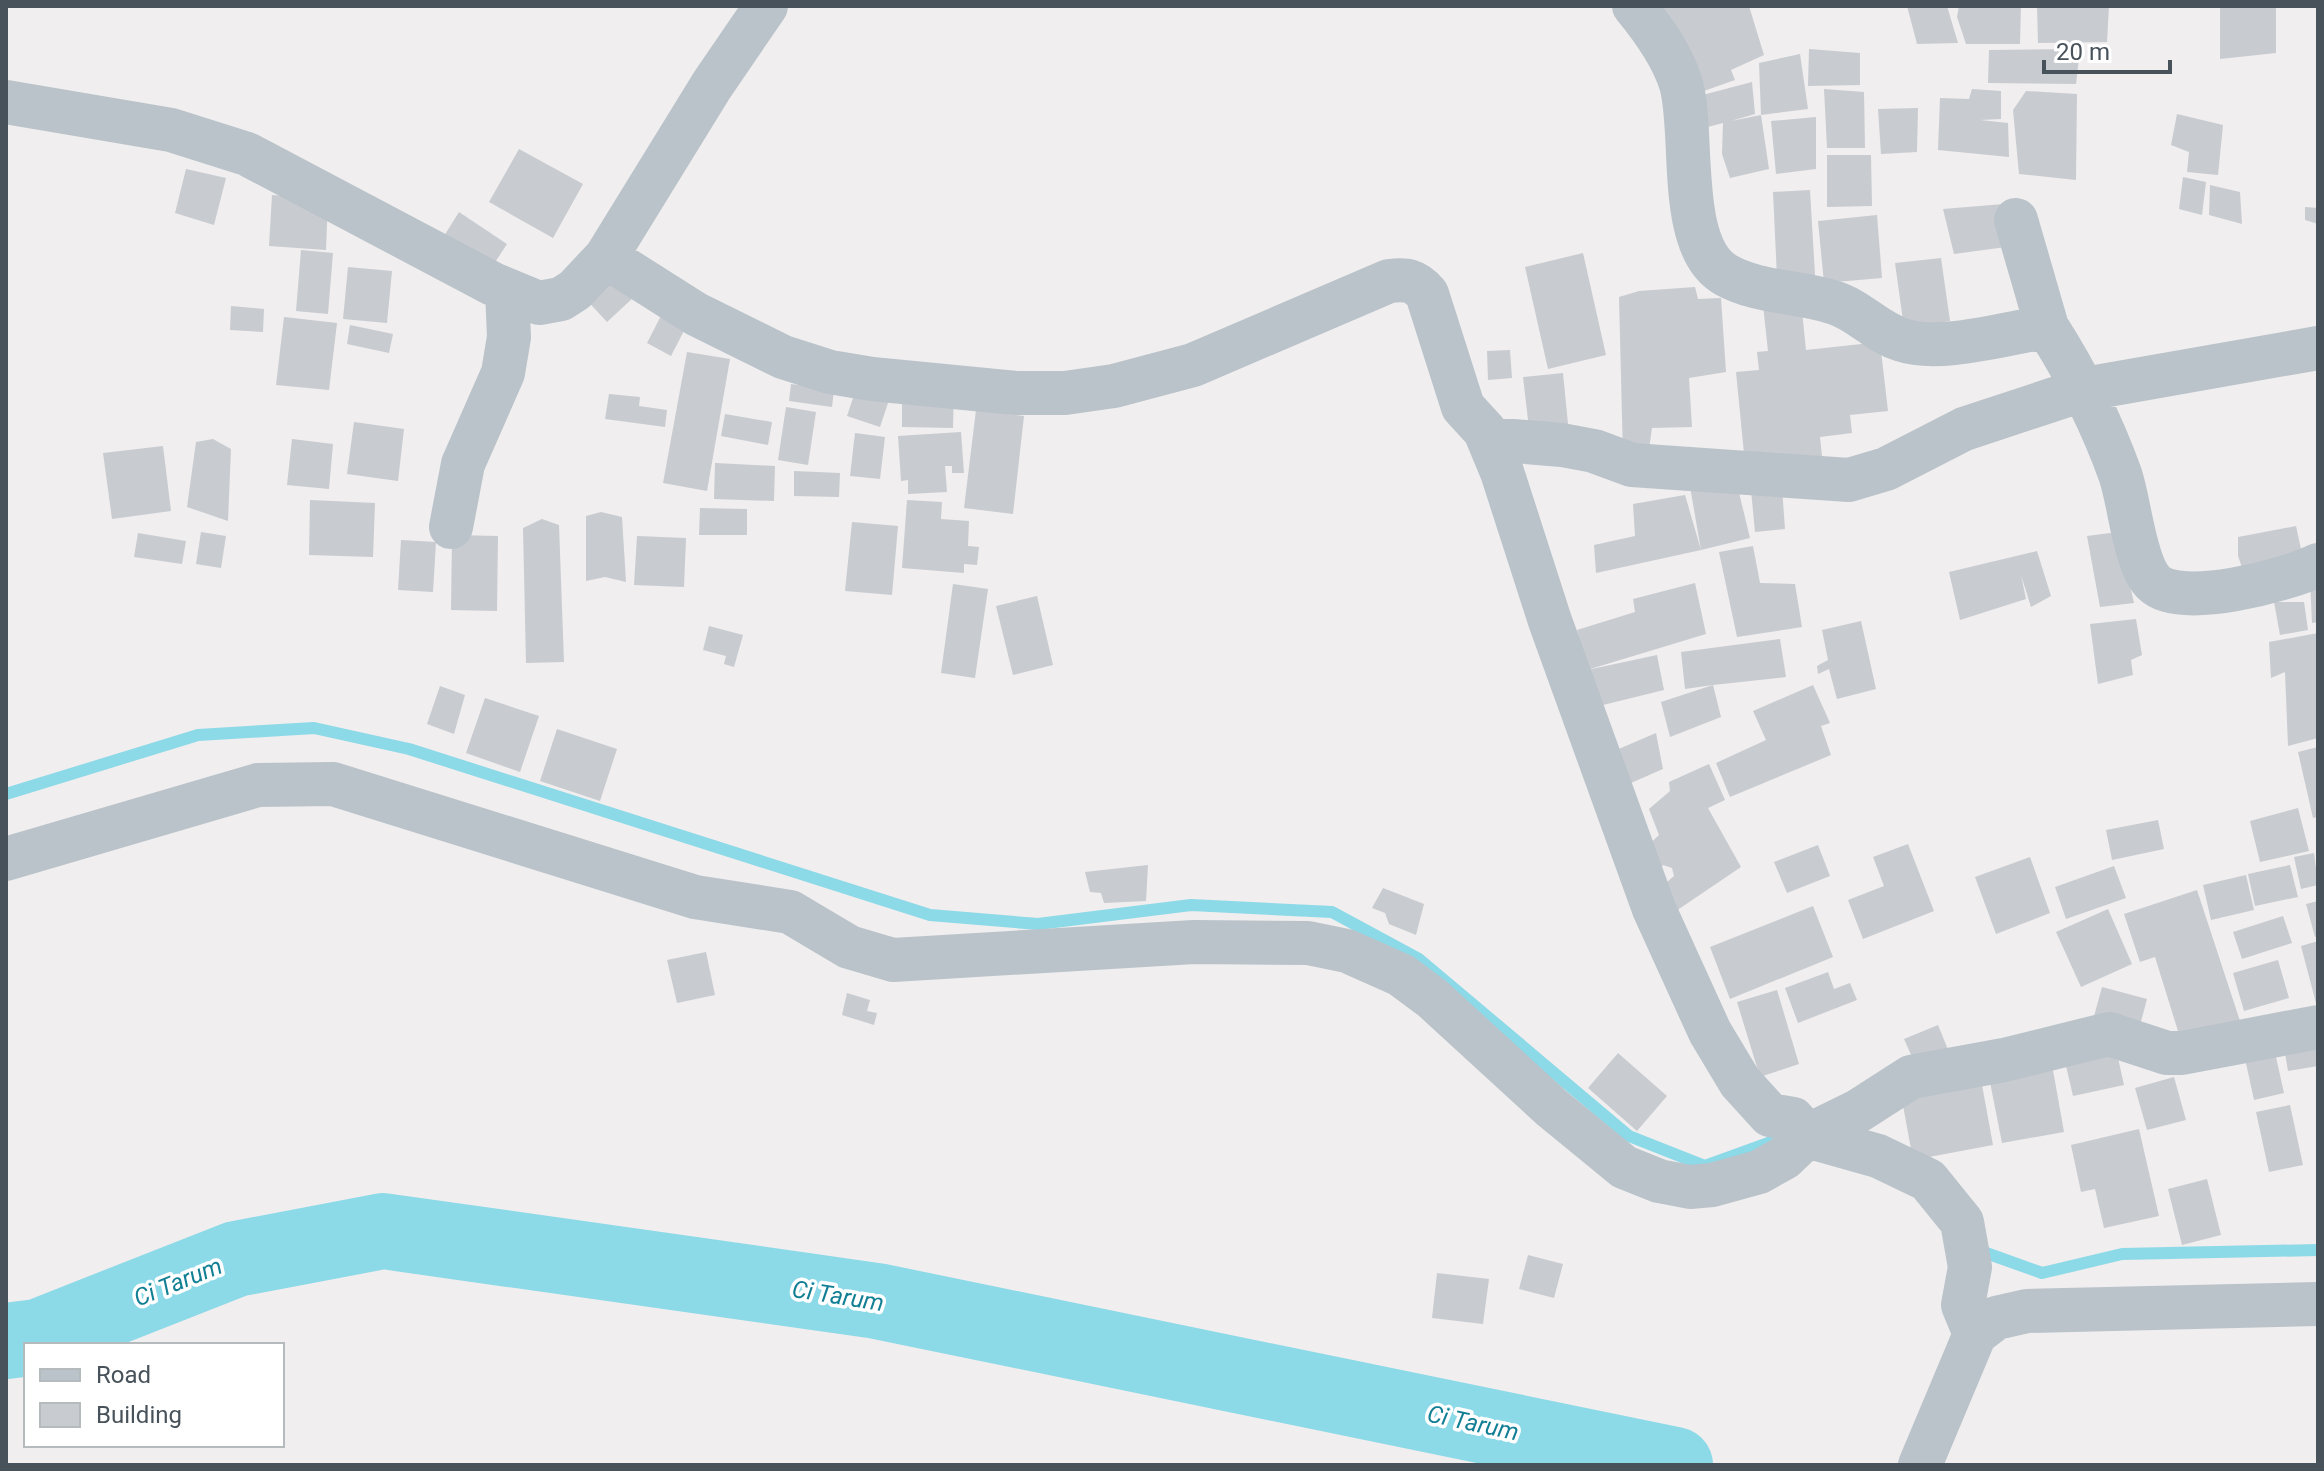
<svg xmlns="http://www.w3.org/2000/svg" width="2324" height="1471" font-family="Roboto,sans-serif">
  <rect width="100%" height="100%" fill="#f0eeee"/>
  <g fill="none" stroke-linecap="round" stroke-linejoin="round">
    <path stroke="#8cd9e8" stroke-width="12" d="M 6,794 L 198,735 L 314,728 L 409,749 L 930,915 L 1038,924 L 1191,905 L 1332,912 L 1419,959 L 1629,1136 L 1705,1166 L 1777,1140
      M 1975,1249 L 2042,1273 L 2122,1254 L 2318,1250"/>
    <path stroke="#8cd9e8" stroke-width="76" d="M 6,1341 L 38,1337 L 236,1259 L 383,1231 L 877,1301 L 1675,1465"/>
  </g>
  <path fill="#c8cbd0" d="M 1657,6 L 1749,6 L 1764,55 L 1731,70 L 1735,80 L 1701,92 Z
    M 1907,6 L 1947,6 L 1958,43 L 1917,44 Z
    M 1959,6 L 2021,6 L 2020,44 L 1966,44 L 1957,17 Z
    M 2037,6 L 2109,6 L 2107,42 L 2038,43 Z
    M 2220,6 L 2276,6 L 2276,53 L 2220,59 Z
    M 1809,49 L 1860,53 L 1860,85 L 1808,86 Z
    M 2080,49 L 2076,84 L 1988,83 L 1989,50 Z
    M 1800,54 L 1808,109 L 1761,115 L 1759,63 Z
    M 1752,82 L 1755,114 L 1731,121 L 1761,115 L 1769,169 L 1730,178 L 1722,154 L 1723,123 L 1704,128 L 1695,97 Z
    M 1824,89 L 1864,92 L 1865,148 L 1827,148 Z
    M 1972,89 L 2001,91 L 2001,119 L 1980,120 L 2008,123 L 2009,157 L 1938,150 L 1940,98 L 1969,99 Z
    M 2026,91 L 2077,94 L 2076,180 L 2019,174 L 2013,110 Z
    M 1918,108 L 1917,152 L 1881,154 L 1878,109 Z
    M 2177,114 L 2223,125 L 2218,175 L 2187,172 L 2189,152 L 2171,145 Z
    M 1816,117 L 1816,169 L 1776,174 L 1771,121 Z
    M 519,149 L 583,184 L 553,238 L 489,202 Z
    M 1827,155 L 1871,155 L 1872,206 L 1827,207 Z
    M 186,169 L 226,178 L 214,225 L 175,213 Z
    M 2183,177 L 2206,182 L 2202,215 L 2179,209 Z
    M 2210,185 L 2240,192 L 2242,224 L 2209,215 Z
    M 1810,190 L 1815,275 L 1777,277 L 1773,192 Z
    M 272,195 L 328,199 L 326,250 L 269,246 Z
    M 2004,204 L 2006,247 L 1954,254 L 1943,209 Z
    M 2305,207 L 2318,208 L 2318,224 L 2305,220 Z
    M 459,212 L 507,244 L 492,267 L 444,236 Z
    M 1877,215 L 1882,278 L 1824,283 L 1818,221 Z
    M 301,250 L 333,253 L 328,314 L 296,311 Z
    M 1583,253 L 1606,355 L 1548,369 L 1525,267 Z
    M 1941,258 L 1950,321 L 1904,328 L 1895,263 Z
    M 348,267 L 392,271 L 387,323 L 343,319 Z
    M 609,270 L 634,297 L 607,322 L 582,295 Z
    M 1695,287 L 1698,299 L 1721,298 L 1726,372 L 1689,378 L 1692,427 L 1652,428 L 1648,456 L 1623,456 L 1619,297 L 1639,291 Z
    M 1801,301 L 1806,350 L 1880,342 L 1888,411 L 1850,415 L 1852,433 L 1820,437 L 1822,456 L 1745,464 L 1736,372 L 1759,370 L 1757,352 L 1768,351 L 1763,305 Z
    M 231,306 L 264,309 L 263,332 L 230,330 Z
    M 665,308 L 689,321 L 671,356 L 647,343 Z
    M 284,317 L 337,323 L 329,390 L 276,385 Z
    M 350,325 L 393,334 L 389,353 L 347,344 Z
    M 1510,350 L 1512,378 L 1488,380 L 1487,351 Z
    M 687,352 L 730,359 L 707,491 L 663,483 Z
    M 1563,373 L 1569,434 L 1530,437 L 1523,377 Z
    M 791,384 L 834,390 L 832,407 L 789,401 Z
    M 857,386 L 890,397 L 880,427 L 847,416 Z
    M 902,387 L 954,388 L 953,428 L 902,427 Z
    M 609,394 L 640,397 L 639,406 L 667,410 L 665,427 L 605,419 Z
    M 786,407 L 816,412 L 808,465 L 778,460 Z
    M 976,410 L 1024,416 L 1013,514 L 964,508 Z
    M 725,414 L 772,422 L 768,445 L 721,436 Z
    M 354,422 L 404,429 L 398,481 L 347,474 Z
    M 961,432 L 964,473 L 952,473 L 952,466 L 945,466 L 947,492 L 908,494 L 908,480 L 901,481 L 898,436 Z
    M 855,433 L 885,437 L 880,479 L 850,476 Z
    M 213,439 L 231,449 L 228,521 L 187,507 L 196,442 Z
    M 292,439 L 333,444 L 329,489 L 287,485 Z
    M 163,446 L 171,511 L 112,519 L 103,453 Z
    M 715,463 L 775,466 L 774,501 L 714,499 Z
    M 794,471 L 840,473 L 839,497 L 794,496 Z
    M 1735,476 L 1750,538 L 1701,550 L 1596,573 L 1594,545 L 1635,536 L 1633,504 L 1685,495 L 1701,550 L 1689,481 Z
    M 1782,488 L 1785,529 L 1755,532 L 1751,490 Z
    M 310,500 L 375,503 L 373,557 L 309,555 Z
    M 907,500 L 942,502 L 941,519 L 969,521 L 968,546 L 979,547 L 977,565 L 964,564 L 964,573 L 902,568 Z
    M 700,508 L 747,509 L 747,535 L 699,535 Z
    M 601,512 L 622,517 L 626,582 L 605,577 L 586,581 L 586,516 Z
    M 542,519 L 559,525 L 564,662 L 526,663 L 523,528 Z
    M 852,522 L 898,526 L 892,595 L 845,591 Z
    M 2296,526 L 2304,563 L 2245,576 L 2238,556 L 2238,537 Z
    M 201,532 L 226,536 L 221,568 L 196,564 Z
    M 2118,532 L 2134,603 L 2100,607 L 2087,536 Z
    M 138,533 L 186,541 L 182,564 L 134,557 Z
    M 452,535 L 498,536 L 497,611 L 451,610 Z
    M 637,536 L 686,538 L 684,587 L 634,585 Z
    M 401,540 L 436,542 L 433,592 L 398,590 Z
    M 1753,546 L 1760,583 L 1795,584 L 1802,627 L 1737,637 L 1719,552 Z
    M 2037,551 L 2051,596 L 2031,607 L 2021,575 L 2026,599 L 1960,620 L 1949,572 Z
    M 2318,579 L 2318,622 L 2312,623 L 2310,580 Z
    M 1695,583 L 1706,634 L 1587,670 L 1577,630 L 1635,612 L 1633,599 Z
    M 953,584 L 988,589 L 975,678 L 941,673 Z
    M 1037,596 L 1053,665 L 1013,675 L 996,606 Z
    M 2274,602 L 2304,602 L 2308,630 L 2280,635 Z
    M 2136,619 L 2142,655 L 2131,660 L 2133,675 L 2098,684 L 2090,624 Z
    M 1861,621 L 1876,689 L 1837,699 L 1829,669 L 1818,674 L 1817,666 L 1828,660 L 1822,630 Z
    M 709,626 L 743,635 L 734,667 L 724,664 L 726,656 L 703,650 Z
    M 2318,633 L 2318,738 L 2288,746 L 2285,672 L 2271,678 L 2269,642 Z
    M 1780,639 L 1786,677 L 1713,685 L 1721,717 L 1670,737 L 1661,702 L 1713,685 L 1685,689 L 1681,652 Z
    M 1657,655 L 1664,690 L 1599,706 L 1587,670 Z
    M 1813,685 L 1830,723 L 1821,726 L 1831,755 L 1730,797 L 1716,763 L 1766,740 L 1753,711 Z
    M 440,686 L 465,695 L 454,734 L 427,724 Z
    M 485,698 L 539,716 L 520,772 L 466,753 Z
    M 557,729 L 617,749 L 600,801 L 540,781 Z
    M 1656,733 L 1663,769 L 1624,786 L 1614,751 Z
    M 2318,747 L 2318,817 L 2313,818 L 2298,752 Z
    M 1709,764 L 1725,800 L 1708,808 L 1741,867 L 1673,913 L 1660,888 L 1674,876 L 1672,868 L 1663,865 L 1651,881 L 1639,854 L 1659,835 L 1649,809 L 1670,791 L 1669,782 Z
    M 2298,808 L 2309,851 L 2260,862 L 2250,821 Z
    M 2158,820 L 2164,849 L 2112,860 L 2106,830 Z
    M 1908,844 L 1934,911 L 1863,939 L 1848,900 L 1884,886 L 1873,857 Z
    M 1818,845 L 1830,876 L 1787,893 L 1774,862 Z
    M 2314,853 L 2318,885 L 2301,889 L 2294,857 Z
    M 2030,857 L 2050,913 L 1996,934 L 1975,877 Z
    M 1148,865 L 1146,901 L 1104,903 L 1101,893 L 1090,892 L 1085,872 Z
    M 2290,865 L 2298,897 L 2255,906 L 2248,874 Z
    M 2114,866 L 2126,898 L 2066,919 L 2055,887 Z
    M 2246,875 L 2254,910 L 2211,920 L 2203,885 Z
    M 1383,888 L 1424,904 L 1416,935 L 1389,924 L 1385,913 L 1372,908 Z
    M 2197,890 L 2241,1024 L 2182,1044 L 2155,957 L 2140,962 L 2124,914 Z
    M 2318,901 L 2318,936 L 2315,937 L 2306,904 Z
    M 1813,906 L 1833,957 L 1730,999 L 1710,947 Z
    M 2108,909 L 2132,964 L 2081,987 L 2056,932 Z
    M 2283,916 L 2292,943 L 2242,959 L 2233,932 Z
    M 2318,941 L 2318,1007 L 2317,1007 L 2301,946 Z
    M 706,952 L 715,995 L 677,1003 L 667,960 Z
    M 2278,960 L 2289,998 L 2244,1011 L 2233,973 Z
    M 1828,972 L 1834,989 L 1850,983 L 1857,1000 L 1798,1023 L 1785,988 Z
    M 2102,987 L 2147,999 L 2138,1033 L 2093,1020 Z
    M 1777,990 L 1799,1064 L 1760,1077 L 1737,1002 Z
    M 847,993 L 870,1000 L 867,1011 L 877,1013 L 874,1025 L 842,1015 Z
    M 1938,1025 L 1949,1052 L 1916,1066 L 1904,1039 Z
    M 2318,1036 L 2318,1066 L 2288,1071 L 2283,1041 Z
    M 2114,1040 L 2124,1085 L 2073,1096 L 2063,1053 Z
    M 2274,1048 L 2284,1093 L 2254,1100 L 2244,1054 Z
    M 1618,1053 L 1667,1096 L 1637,1131 L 1588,1088 Z
    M 2053,1070 L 2064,1132 L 2002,1143 L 1990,1082 Z
    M 1980,1074 L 1993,1145 L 1913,1160 L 1900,1089 Z
    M 2174,1077 L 2186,1120 L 2147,1130 L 2135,1088 Z
    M 2290,1105 L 2303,1165 L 2269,1172 L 2256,1112 Z
    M 2139,1129 L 2159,1216 L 2104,1228 L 2095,1189 L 2081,1192 L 2071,1145 Z
    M 2207,1179 L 2221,1235 L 2182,1245 L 2168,1189 Z
    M 1528,1255 L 1563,1264 L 1554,1298 L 1519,1289 Z
    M 1437,1273 L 1489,1279 L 1483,1324 L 1432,1318 Z"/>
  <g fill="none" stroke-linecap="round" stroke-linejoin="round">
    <path stroke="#bac3ca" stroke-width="44" d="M 766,6 L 712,85 L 606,257 L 696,314 L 783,357 L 830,372 L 872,379 L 1016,393 L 1065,393 L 1114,386 L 1193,365 L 1389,281 C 1407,279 1415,280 1427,294 L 1463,407 L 1485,431 L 1502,472 L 1550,621 L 1654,909 L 1710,1032 L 1740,1082 L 1770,1115 L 1793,1119 L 1807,1136 L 1878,1156 L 1928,1180 L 1962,1222 L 1970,1267 L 1963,1305 L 1975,1334
      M 1634,6 C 1653,29 1672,55 1681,84 C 1695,133 1676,247 1726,275 C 1758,293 1798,291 1832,302 C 1858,309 1876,332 1902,340 C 1940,353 2006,333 2047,327 C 2077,374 2101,421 2120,474 C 2130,502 2134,564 2154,583 C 2180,609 2288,580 2318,565
      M 6,102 L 171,130 L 247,154 L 493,284 L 539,303 L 561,299 L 575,290 L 606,257
      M 2016,220 L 2047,327
      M 1489,439 L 1562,445 L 1594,451 L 1632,465 L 1849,480 L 1886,469 L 1964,429 L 2085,389 L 2318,348
      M 451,527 L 463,464 L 503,373 L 509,337 L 507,290
      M 6,859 L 258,785 L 333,784 L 695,897 L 790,912 L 849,947 L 893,960 L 1194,942 L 1308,943 L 1347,951 L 1401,975 L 1432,998 L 1552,1108 L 1624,1167 L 1659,1181 L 1690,1187 L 1712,1185 L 1759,1172 L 1784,1158 L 1807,1136 L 1858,1111 L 1911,1077 L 2004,1060 L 2109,1034 L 2167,1053 L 2182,1053 L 2318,1027
      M 1920,1465 L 1975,1334 L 1996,1318 L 2027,1311 L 2318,1304"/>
  </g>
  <g text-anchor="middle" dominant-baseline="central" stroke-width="7" stroke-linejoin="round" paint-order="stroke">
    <g font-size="24" font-style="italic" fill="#127f94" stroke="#fff">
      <text transform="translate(178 1282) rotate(-22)">Ci Tarum</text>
      <text transform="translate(838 1296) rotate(9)">Ci Tarum</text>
      <text transform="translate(1473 1423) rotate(12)">Ci Tarum</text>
    </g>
  </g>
  <rect width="2324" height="1471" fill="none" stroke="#47525a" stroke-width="16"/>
  <rect x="24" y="1343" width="260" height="104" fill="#ffffff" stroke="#b5babd" stroke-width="2"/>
  <rect x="40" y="1369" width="40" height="12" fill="#bac3ca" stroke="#b5babd" stroke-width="2"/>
  <text x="96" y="1383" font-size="24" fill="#47525a">Road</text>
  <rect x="40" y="1403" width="40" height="24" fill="#c8cbd0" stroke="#b5babd" stroke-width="2"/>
  <text x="96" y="1423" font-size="24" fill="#47525a">Building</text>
  <path d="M2044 60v12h126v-12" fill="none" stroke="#47525a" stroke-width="4"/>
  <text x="2056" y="60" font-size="24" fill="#47525a" stroke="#ffffff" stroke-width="6" paint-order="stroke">20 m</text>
</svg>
